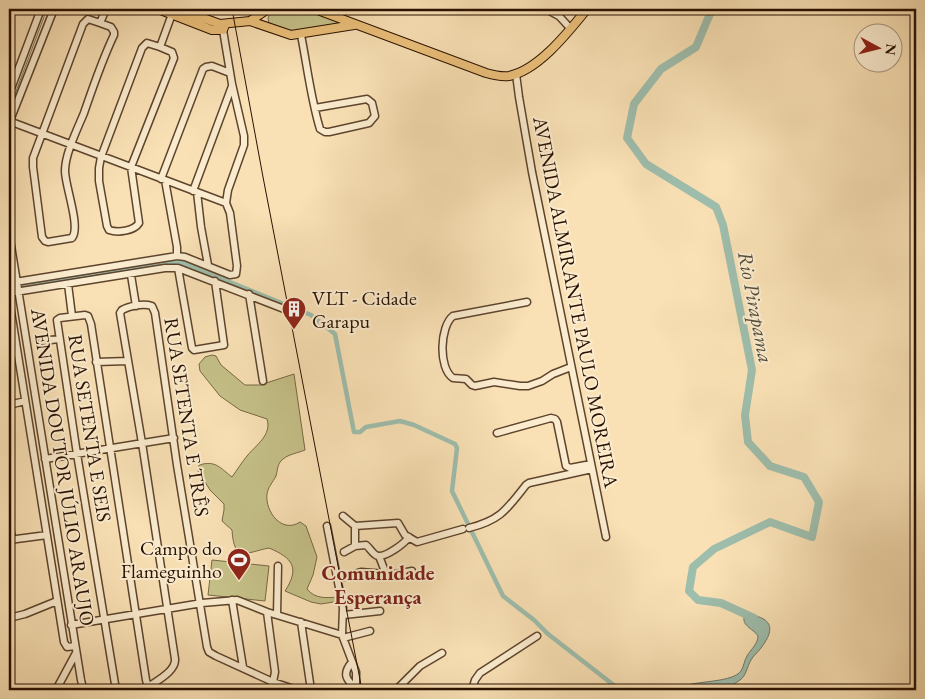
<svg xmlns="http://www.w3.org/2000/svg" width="925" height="699" font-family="'EB Garamond',serif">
  <rect width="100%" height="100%" fill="#f9e1b5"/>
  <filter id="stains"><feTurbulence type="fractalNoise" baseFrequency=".004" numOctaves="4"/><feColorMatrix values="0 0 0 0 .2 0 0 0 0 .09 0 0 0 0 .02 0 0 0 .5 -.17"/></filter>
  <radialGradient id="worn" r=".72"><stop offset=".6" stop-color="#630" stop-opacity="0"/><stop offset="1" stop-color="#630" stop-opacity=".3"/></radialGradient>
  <path fill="#c5c188" stroke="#776844" d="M 272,9 L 305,9 L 344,24 L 301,34 L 269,25 L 268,18 Z
    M 212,355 L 216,356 L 221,365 L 245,385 L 260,385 L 294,374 L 305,450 C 298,453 289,454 283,459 C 277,464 278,469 276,476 C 273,482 268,487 267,494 C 265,512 282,534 300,522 L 306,526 L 317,557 L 313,575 L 307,589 C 315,599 326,598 338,597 L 340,601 L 321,604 L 311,602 L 285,591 C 300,568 293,558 269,548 C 247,552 234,564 232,530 L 222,521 L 224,510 L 224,504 L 210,490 L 198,471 L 199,465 C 216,460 220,468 232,477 C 237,470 242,462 247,456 C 256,445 272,435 267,419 L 240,410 L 220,396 L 200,371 L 199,364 L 205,357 Z
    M 212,560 L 269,566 L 265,601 L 208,595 Z"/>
  <path fill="#9ebead" stroke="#6f7868" d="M 745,614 C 771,617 777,627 761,648 C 758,652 753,656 751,660 C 747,667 746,676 740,680 C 723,693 703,690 684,690 L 688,685 C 700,681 733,682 741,671 C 744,666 744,661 747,656 C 751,649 758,644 758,636 C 753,628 740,626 745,614 Z"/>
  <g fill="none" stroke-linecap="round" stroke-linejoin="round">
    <path stroke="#6f7868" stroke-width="1" d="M 9,110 L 47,9
      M 9,267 L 10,279"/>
    <path stroke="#9ebead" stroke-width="4.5" d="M 9,287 L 174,263 L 183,263 L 311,315 L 335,334 L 354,432 L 360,432 L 366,427 L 400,421 L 414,425 L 455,444 L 457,448 L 452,491 L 503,596 L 534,620 L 548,634 L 620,690"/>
    <path stroke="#9ebead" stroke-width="8" d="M 712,9 L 696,47 L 661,69 L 634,104 L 627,138 L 646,164 L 716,207 L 723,225 L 752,370 L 745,415 L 748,442 L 770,466 L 804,477 L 819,502 L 812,537 L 770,522 L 714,549 L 693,567 L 689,591 L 698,600 L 721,603 L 754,618"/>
    <defs>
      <path id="minor" d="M 546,9 L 559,16 L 570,28
        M 100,23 L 88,19 L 83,24 L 33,158 L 33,167 L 42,237 L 45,241 L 48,242 L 72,238 C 81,227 65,186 65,171 C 65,154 77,130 84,113 C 93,87 102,60 114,35 L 114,32 L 111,27 L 100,23 L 106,9
        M 301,35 C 307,65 311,100 320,129 L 325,132 L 329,132 L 369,123 L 375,116 L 372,103 L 367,99 L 315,108
        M 160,47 L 147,43 L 142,48 L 101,157 L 99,168 L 99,181 L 107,226 L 109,230 C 118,233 134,231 139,223 L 131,167 L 174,58 L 172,52 L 160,47 L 172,14
        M 516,74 L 519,97 L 532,172 L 606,537
        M 9,94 L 41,9
        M 9,121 L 226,203
        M 9,123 L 54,9
        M 161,179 L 203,69 L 206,67 L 212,66 L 230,73
        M 165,180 L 177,247 L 177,256
        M 193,191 L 232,86
        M 197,192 L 201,227 L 208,265
        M 9,233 L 81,680 L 82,684 L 79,690
        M 178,268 L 192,348 L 194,350 L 224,345 L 215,281
        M 131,275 L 136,306
        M 9,283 L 177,256 L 185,257 L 230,275 L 236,274 L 237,266 L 230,213 L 226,203 L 228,190 L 244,145 L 244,136 L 232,84 L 223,30
        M 68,284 L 72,316
        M 9,293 L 165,268 L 178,268 L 284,309
        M 249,294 L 263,381
        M 9,299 L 64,642 L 67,647 L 75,646
        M 527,302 L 453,316 C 440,326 438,368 453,378 L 466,379 L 472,385 L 475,386 L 494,382 L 520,386 L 528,386 L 542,381 L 553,374 L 571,367
        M 42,341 L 59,339
        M 96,362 L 128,361
        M 9,405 L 25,401
        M 497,433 L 551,418 L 555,419 L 557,422 L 566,466 L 570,468 L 591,464
        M 45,459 L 174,438
        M 343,516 L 355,526 L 398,523 L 405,535 L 417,542 L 463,529
        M 9,520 L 12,540
        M 327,526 L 343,608 L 342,635 L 356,672 L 356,690
        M 355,526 L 355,546
        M 469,528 C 501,520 507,509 526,485 L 529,483 L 592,469
        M 9,540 L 47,535
        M 344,552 L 355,546 L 366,545 C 370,548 373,555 378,556 C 386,557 404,544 409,537
        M 379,556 L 386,574 L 390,575 L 412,571
        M 337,579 L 361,572 L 386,574
        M 232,600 L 243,667
        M 267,612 L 275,672 L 273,682
        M 277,615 L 278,566
        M 344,615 L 380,611
        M 9,618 L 25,614 L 57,601
        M 301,622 L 311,690
        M 71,625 L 202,603 L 237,600 L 267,612 L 342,635
        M 343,638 L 370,631
        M 352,662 C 341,675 347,680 357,690
        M 56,690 L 76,653
        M 116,690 L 77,454 L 57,320 L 60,318 L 85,315 L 88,316 L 91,324 L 146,680 L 147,684 L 151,685 C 160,679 176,670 175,659 L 142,443 L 120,313 L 122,310 C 129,306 143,303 152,306 L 155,313 L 177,465 L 207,647 L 209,652 L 216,656 L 273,682 L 297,690
        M 396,690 L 420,666 L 442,653
        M 472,690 L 475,680 L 480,673 L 537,636"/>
      <path id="major" d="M 158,9 L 212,30 L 223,30 L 225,25
        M 178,9 L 220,24 L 250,21 L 291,35 L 354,25
        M 315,9 L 486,73 C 493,75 501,77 509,76 C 539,70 569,31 587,9
        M 250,21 L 268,9"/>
    </defs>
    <use href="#minor" stroke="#5d442d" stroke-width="9"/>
    <use href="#major" stroke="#291000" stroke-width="10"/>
    <use href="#minor" stroke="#fbeccf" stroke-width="6"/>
    <use href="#major" stroke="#ecc07a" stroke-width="8"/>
    <path stroke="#291000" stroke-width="1" d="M 232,9 L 263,177 L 362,690"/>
  </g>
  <defs>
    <symbol id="building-pin" viewBox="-11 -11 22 30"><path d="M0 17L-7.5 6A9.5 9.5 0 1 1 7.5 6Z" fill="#8f2418" stroke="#fbeccf"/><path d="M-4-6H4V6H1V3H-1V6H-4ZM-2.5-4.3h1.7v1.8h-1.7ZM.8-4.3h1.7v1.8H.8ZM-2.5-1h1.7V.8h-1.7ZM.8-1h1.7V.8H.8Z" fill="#fff"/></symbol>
    <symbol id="stadium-pin" viewBox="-11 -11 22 30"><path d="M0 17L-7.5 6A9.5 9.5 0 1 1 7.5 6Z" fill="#8f2418" stroke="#fbeccf"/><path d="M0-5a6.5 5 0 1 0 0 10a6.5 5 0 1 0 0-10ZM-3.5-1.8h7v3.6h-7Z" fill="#fff"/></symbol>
  </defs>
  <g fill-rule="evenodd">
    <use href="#building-pin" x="280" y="295" width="28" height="38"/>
    <use href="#stadium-pin" x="225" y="546" width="28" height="38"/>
  </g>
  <g text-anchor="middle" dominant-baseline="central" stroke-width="4" stroke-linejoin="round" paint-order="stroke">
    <g font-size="20" fill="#291000" stroke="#fbeccf" text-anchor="start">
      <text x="312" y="298">VLT - Cidade<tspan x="312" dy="23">Garapu</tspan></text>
      <text x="222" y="548" text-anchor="end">Campo do<tspan x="222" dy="23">Flameguinho</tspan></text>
    </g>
    <g font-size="20" fill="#291000" stroke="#fbeccf">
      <text transform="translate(576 302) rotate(79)">AVENIDA ALMIRANTE PAULO MOREIRA</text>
      <text transform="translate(187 417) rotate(81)">RUA SETENTA E TRÊS</text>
      <text transform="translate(90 428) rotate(81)">RUA SETENTA E SEIS</text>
      <text transform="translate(63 467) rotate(81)">AVENIDA DOUTOR JÚLIO ARAUJO</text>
    </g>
    <g font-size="21" font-style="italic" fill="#524d3d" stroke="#fbeccf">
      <text transform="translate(756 307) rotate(79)">Rio Pirapama</text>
    </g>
    <g font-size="21" font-weight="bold" fill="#7a1f14" stroke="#fbeccf">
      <text x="378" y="572">Comunidade<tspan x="378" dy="24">Esperança</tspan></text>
    </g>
  </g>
  <rect width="925" height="699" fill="none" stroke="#f9e1b5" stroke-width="30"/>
  <rect x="10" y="10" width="905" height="679" fill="none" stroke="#291000" stroke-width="2.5"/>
  <rect x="15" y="15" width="895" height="669" fill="none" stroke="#291000"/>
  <g transform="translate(878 48) rotate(97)"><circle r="24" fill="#fbeccf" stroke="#a7947c"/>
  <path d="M0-4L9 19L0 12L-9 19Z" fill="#8f2418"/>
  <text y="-8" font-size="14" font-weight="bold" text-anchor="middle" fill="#291000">N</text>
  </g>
  <rect width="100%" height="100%" filter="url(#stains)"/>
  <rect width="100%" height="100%" fill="url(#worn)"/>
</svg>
